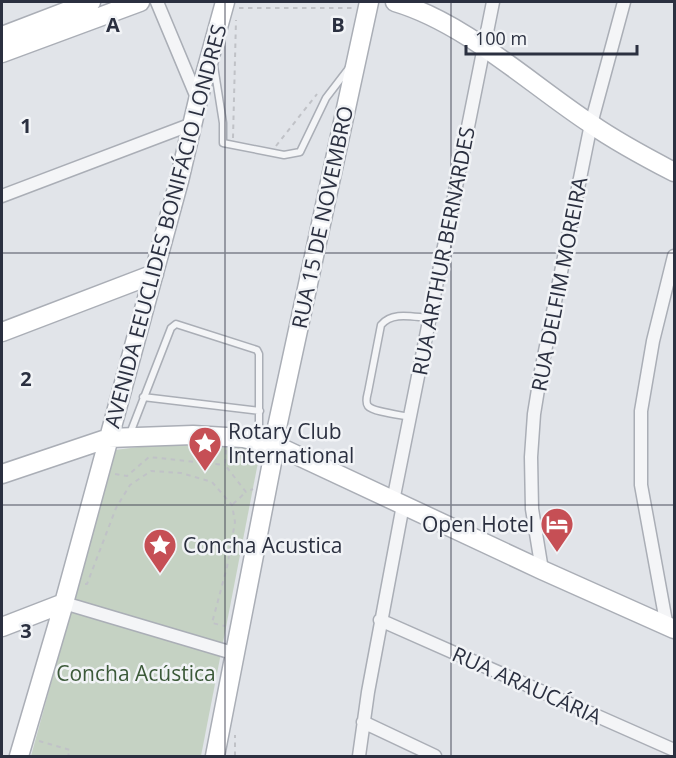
<svg xmlns="http://www.w3.org/2000/svg" width="676" height="758" font-family="'Open Sans',sans-serif">
  <rect width="100%" height="100%" fill="#e1e4e9"/>
  <path fill="#c5d2c3" d="M 217,437 L 260,452 L 201,756 L 31,756 L 115,450 Z"/>
  <g fill="none" stroke-linecap="round" stroke-linejoin="round">
    <defs>
      <path id="lane" d="M 214,66 L 223,123 L 223,143 L 284,155 L 300,152 L 326,98 L 349,68
        M 143,397 L 260,411
        M 410,417 C 401,415 373,412 368,406 C 365,402 367,396 368,392 L 381,325 C 392,311 413,317 429,318
        M 129,436 L 171,328 L 176,324 L 257,350 L 259,354 L 259,438"/>
      <path id="street" d="M 157,2 L 198,100
        M 2,196 L 192,124
        M 393,501 L 493,2
        M 542,570 L 532,509 L 531,457 L 534,414 L 541,371 L 591,124 L 624,2
        M 64,603 L 236,654
        M 380,620 L 674,750
        M 667,627 L 641,485 L 641,411 L 653,341 L 674,256
        M 363,722 L 435,756
        M 359,756 L 368,692 L 403,505"/>
      <path id="secondary" d="M 395,2 C 466,23 530,84 591,124 C 617,142 647,158 674,172
        M 2,36 L 91,2
        M 2,53 L 140,2
        M 2,332 L 154,274
        M 2,474 L 109,438 L 193,435 L 243,438 L 275,445 L 542,570 L 674,629
        M 2,627 L 64,603
        M 19,756 L 64,603 L 179,181 L 198,100 L 225,2
        M 215,756 L 274,452 L 276,432 L 369,2"/>
    </defs>
    <use href="#lane" stroke="#aaaeb6" stroke-width="9"/>
    <use href="#street" stroke="#aaaeb6" stroke-width="15"/>
    <use href="#secondary" stroke="#aaaeb6" stroke-width="21"/>
    <path stroke="#c0c2c7" stroke-width="2" stroke-dasharray="4.5 4.5" stroke-linecap="butt" d="M 239,8 L 353,8
      M 233,138 L 236,20
      M 276,146 L 317,94
      M 226,450 L 225,465 L 246,492 L 253,489
      M 115,474 L 127,476 L 149,457 L 225,465
      M 233,504 L 246,492
      M 85,584 L 87,584 L 116,508 L 130,485 L 151,471 L 181,473 L 212,482 L 232,505 L 235,522 L 227,567 L 212,623 L 225,626
      M 39,741 L 70,750 L 68,756
      M 235,756 L 235,735"/>
    <use href="#lane" stroke="#f4f5f7" stroke-width="6"/>
    <use href="#street" stroke="#f4f5f7" stroke-width="12"/>
    <use href="#secondary" stroke="#fff" stroke-width="18"/>
  </g>
  <path fill="none" stroke="#2b3040" stroke-width="1.5" stroke-opacity="0.55" d="M 225,2 L 225,756M 451,2 L 451,756M 2,253 L 674,253M 2,505 L 674,505"/>
  <defs>
    <symbol id="sight-pin" viewBox="-11 -11 22 30"><path d="M0 17L-7.5 6A9.5 9.5 0 1 1 7.5 6Z" fill="#c64f55" stroke="#f1f3f6"/><path d="M0-6L1.8-2.2L6-1.7L2.9 1.2L3.7 5.4L0 3.3L-3.7 5.4L-2.9 1.2L-6-1.7L-1.8-2.2Z" fill="#fff"/></symbol>
    <symbol id="hotel-pin" viewBox="-11 -11 22 30"><path d="M0 17L-7.5 6A9.5 9.5 0 1 1 7.5 6Z" fill="#c64f55" stroke="#f1f3f6"/><path d="M-6-4.5h1.5V1H6V5H4.5V3h-9V5H-6ZM-4 0a1.8 1.8 0 1 1 3.6 0ZM.5 0V-2.5h3Q6-2.5 6 0Z" fill="#fff"/></symbol>
  </defs>
  <g fill-rule="evenodd">
    <use href="#sight-pin" x="186" y="424" width="38" height="52"/>
    <use href="#hotel-pin" x="538" y="505" width="38" height="52"/>
    <use href="#sight-pin" x="141" y="526" width="38" height="52"/>
  </g>
  <g text-anchor="middle" dominant-baseline="central" stroke-width="5" stroke-linejoin="round" paint-order="stroke">
    <g font-size="21" fill="#2b3040" stroke="#f1f3f6">
      <text transform="translate(322 217) rotate(-78)">RUA 15 DE NOVEMBRO</text>
      <text transform="translate(165 226) rotate(-75)">AVENIDA EEUCLIDES BONIFÁCIO LONDRES</text>
      <text transform="translate(443 251) rotate(-79)">RUA ARTHUR BERNARDES</text>
      <text transform="translate(559 284) rotate(-79)">RUA DELFIM MOREIRA</text>
      <text transform="translate(527 685) rotate(24)">RUA ARAUCÁRIA</text>
    </g>
    <g font-size="21" fill="#2b3040" stroke="#f1f3f6" text-anchor="start">
      <text x="228" y="431">Rotary Club<tspan x="228" dy="24">International</tspan></text>
      <text x="534" y="524" text-anchor="end">Open Hotel</text>
      <text x="183" y="545">Concha Acustica</text>
    </g>
    <g font-size="21" fill="#3c5a39" stroke="#f1f3f6">
      <text x="136" y="673">Concha Acústica</text>
    </g>
  </g>
  <g font-size="20" text-anchor="middle" font-weight="bold" fill="#2b3040" stroke="#f1f3f6" stroke-width="5" stroke-linejoin="round" paint-order="stroke">
    <text x="113" y="32">A</text>
    <text x="338" y="32">B</text>
    <text x="26" y="133">1</text>
    <text x="26" y="386">2</text>
    <text x="26" y="638">3</text>
  </g>
  <rect width="676" height="758" fill="none" stroke="#2b3040" stroke-width="6"/>
  <path d="M466 45v9h171v-9" fill="none" stroke="#2b3040" stroke-width="3"/>
  <text x="475" y="45" font-size="18" fill="#2b3040" stroke="#f1f3f6" stroke-width="4.5" paint-order="stroke">100 m</text>
</svg>
